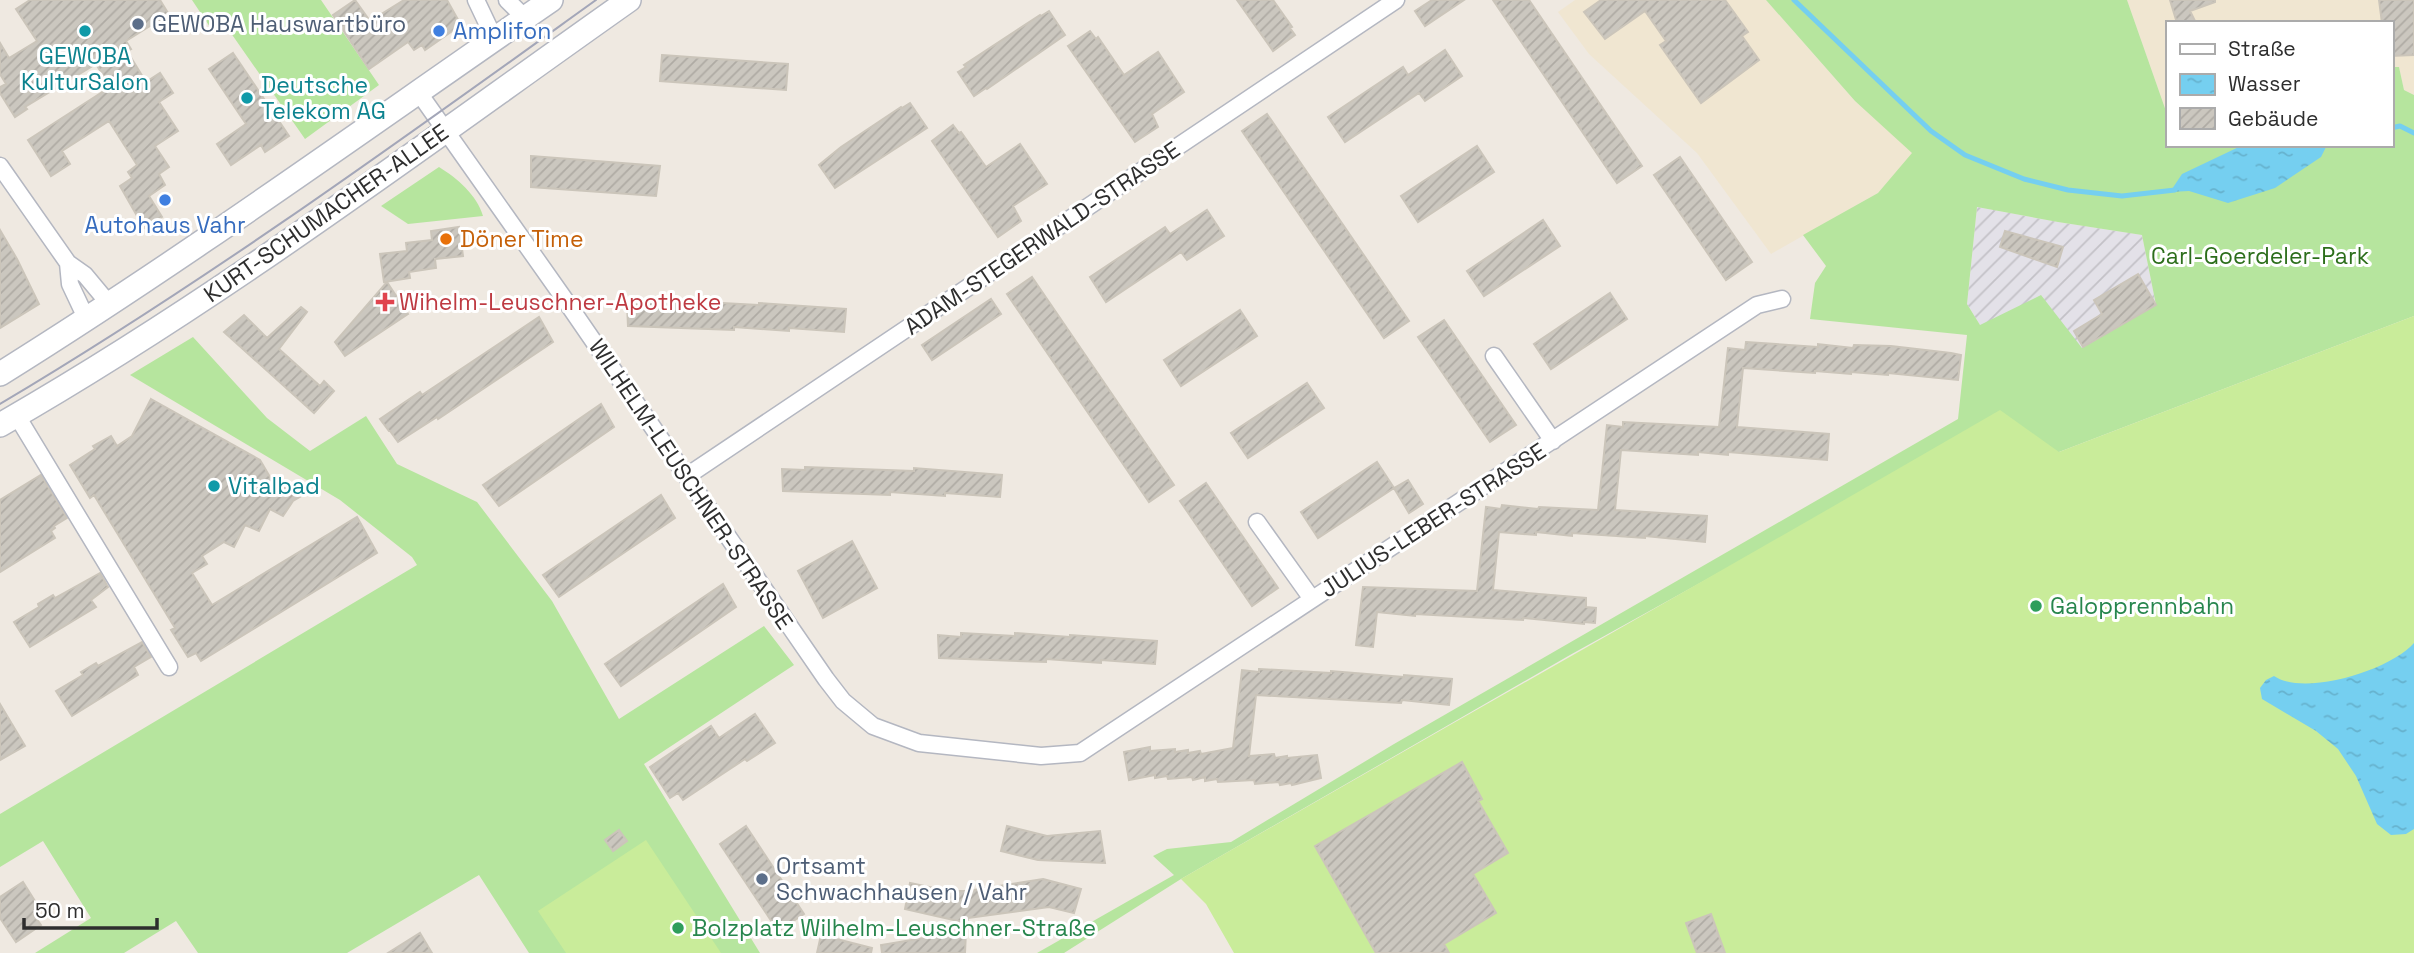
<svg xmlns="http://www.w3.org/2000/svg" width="2414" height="953" font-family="'Space Grotesk',sans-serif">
  <defs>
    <pattern id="industrial-furrows" width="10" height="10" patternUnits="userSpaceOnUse" patternTransform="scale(1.75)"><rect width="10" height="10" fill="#e3e1e8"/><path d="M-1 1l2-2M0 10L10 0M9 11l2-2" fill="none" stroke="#c3c1c7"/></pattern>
    <pattern id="water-ripples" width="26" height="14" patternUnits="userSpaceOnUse" patternTransform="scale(1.75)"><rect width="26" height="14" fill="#75cff0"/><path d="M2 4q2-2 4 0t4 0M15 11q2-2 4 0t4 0" fill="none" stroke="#66b2ce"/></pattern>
    <pattern id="building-hatch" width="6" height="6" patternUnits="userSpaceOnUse" patternTransform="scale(1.75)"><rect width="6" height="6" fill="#cbc7bf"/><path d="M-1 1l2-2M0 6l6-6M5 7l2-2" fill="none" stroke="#afaba4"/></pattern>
  </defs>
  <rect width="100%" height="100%" fill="#efe9e1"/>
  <path fill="url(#industrial-furrows)" d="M 1977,207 L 2058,222 L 2142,235 L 2156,305 L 2082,349 L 1980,325 L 1967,304 Z"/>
  <path fill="#f0e6d1" d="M 1575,0 L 1766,0 L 1855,101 L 1913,153 L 1878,193 L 1771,254 L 1697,153 L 1589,54 L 1558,12 Z
    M 2127,0 L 2414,0 L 2414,95 L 2404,90 L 2399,67 L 2391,67 L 2391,23 L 2167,23 L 2167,114 Z"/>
  <path fill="#b6e59e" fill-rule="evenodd" d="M 192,0 L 321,0 L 379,85 L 305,139 L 226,26 L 210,27 Z
    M 1766,0 L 2127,0 L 2167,114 L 2167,145 L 2391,145 L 2391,67 L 2399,67 L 2404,90 L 2414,95 L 2414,316 L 2059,452 L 1747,557 L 1570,655 L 1181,879 L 1064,953 L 1037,953 L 1174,875 L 1153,856 L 1167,849 L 1231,842 L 1394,744 L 1958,419 L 1967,335 L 1810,319 L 1815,283 L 1826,266 L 1803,235 L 1878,193 L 1912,153 L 1855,101 ZM 1977,207 L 2058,222 L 2142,235 L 2156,305 L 2082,348 L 2041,295 L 1980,325 L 1967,304 Z
    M 439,167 C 457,178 477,195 483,216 L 408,224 L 381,206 Z
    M 193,337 L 267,418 L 310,451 L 366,416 L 397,464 L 477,502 L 552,601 L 619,719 L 764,626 L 794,665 L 644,764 L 760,953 L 529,953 L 479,875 L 347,953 L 198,953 L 176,921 L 124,953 L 35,953 L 91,918 L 43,841 L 0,867 L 0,814 L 417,565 L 412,557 L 340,500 L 130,375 Z"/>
  <path fill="#c9ec9a" d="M 2414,316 L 2414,953 L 1234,953 L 1206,904 L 1181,879 C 1454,722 1728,568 2000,410 L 2059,452 Z
    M 646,840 L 721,953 L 566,953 L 538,911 Z"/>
  <path fill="url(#water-ripples)" d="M 2243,145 L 2327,145 L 2321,157 L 2275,188 L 2228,203 L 2189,191 L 2170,192 L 2182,174 Z
    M 2414,643 L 2414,829 L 2406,834 L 2391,835 L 2377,824 L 2356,776 L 2338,749 L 2316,731 L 2262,699 L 2260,688 L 2266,680 L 2274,676 C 2304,697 2391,670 2414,643 Z"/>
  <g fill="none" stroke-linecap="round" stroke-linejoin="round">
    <path stroke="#75cff0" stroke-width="5" d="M 1794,0 L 1931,131 L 1965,155 L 2024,179 L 2068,190 L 2122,196 L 2175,190
      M 2391,128 L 2400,126 L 2414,133"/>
  </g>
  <path fill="url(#building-hatch)" stroke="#cbc5ba" stroke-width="2" d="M 30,0 L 160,0 L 168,13 L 160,18 L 161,19 L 126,41 L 131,49 L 127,51 L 146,82 L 160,73 L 173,93 L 159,102 L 178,131 L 155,146 L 169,167 L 159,174 L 165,185 L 149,196 L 162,217 L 144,228 L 120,186 L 132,178 L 128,172 L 137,165 L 109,121 L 62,151 L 70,164 L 51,176 L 28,140 L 110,87 L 96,64 L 25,107 L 27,109 L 15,117 L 0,93 L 0,87 L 6,84 L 0,74 L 0,43 L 9,58 L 37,41 L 16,9 Z
    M 355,0 L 370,21 L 404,0 L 447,0 L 461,25 L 425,50 L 422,45 L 414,50 L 408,42 L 369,69 L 333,15 Z
    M 1237,0 L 1273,0 L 1292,27 L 1290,28 L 1295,35 L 1273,51 Z
    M 1432,0 L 1464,0 L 1425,26 L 1415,11 Z
    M 1493,0 L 1529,0 L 1642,166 L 1617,183 Z
    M 1601,0 L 1725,0 L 1748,32 L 1742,36 L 1759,60 L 1701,103 L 1660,45 L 1666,41 L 1645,11 L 1605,39 L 1584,12 Z
    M 2170,0 L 2215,0 L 2215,2 L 2190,11 L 2196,23 L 2177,23 Z
    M 2379,0 L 2414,0 L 2414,55 L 2391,56 L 2391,23 L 2382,23 Z
    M 1049,11 L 1065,35 L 987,89 L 986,88 L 974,96 L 958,72 L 966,67 L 964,65 L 1040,15 L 1041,16 Z
    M 1090,31 L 1096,39 L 1098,37 L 1124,75 L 1158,52 L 1184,92 L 1152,114 L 1158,127 L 1135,142 L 1068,46 Z
    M 1445,50 L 1462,76 L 1425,101 L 1419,93 L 1345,142 L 1328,117 L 1403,67 L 1408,75 Z
    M 233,53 L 289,136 L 265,152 L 261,145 L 231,165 L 217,144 L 246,124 L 209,69 Z
    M 662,55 L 788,64 L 786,90 L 660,81 Z
    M 910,103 L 927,128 L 835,188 L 819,165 L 841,147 L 901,107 L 902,108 Z
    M 1267,114 L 1409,321 L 1384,338 L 1242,131 Z
    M 953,125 L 959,133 L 961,132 L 986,167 L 1020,144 L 1047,184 L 1013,206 L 1021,221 L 998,237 L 932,141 Z
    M 1477,146 L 1494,172 L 1418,222 L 1401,196 Z
    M 531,156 L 660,166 L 656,196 L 531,187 Z
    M 1680,157 L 1752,262 L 1726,280 L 1654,175 Z
    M 1207,210 L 1224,236 L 1187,260 L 1181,252 L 1106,302 L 1090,277 L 1165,227 L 1170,234 Z
    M 1543,220 L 1560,246 L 1484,296 L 1467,271 Z
    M 459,227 L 463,256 L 435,259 L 436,268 L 409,272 L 410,278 L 384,282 L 380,254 L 407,251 L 406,243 L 432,240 L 431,231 Z
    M 0,230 L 17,259 L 39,304 L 0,328 Z
    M 2005,231 L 2063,247 L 2057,267 L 2000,247 Z
    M 2138,274 L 2156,305 L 2083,347 L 2074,331 L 2102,314 L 2094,300 Z
    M 1032,277 L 1174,485 L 1149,502 L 1007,294 Z
    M 387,282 L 408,314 L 345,356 L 335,342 Z
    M 1610,293 L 1627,319 L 1551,369 L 1534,344 Z
    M 991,299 L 1001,314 L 932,360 L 922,345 Z
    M 650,301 L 704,304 L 704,302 L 759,305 L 759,303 L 846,309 L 844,332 L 789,328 L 789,331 L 734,327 L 734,330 L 628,326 L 627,304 L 649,305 Z
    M 301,307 L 307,312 L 279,349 L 320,386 L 324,381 L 334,391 L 314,413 L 224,332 L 244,315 L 267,338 Z
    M 1240,310 L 1257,336 L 1181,386 L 1164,360 Z
    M 539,317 L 553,342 L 438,419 L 437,417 L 398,442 L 390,431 L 389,431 L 380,419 L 420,392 L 422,395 Z
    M 1444,320 L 1516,425 L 1490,442 L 1418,337 Z
    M 1746,342 L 1818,347 L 1818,344 L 1853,348 L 1854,345 L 1891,346 L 1951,353 L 1961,355 L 1958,380 L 1888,373 L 1888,375 L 1851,372 L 1851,374 L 1815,371 L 1815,373 L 1743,368 L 1737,427 L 1829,434 L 1827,460 L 1728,452 L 1728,455 L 1698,452 L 1698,455 L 1621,450 L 1615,510 L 1707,516 L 1705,542 L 1645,536 L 1645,538 L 1572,533 L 1572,536 L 1536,532 L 1536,535 L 1499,532 L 1493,590 L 1586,598 L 1586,607 L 1596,608 L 1595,623 L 1584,622 L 1584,624 L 1523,618 L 1523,620 L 1415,614 L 1415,616 L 1377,612 L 1373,647 L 1356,645 L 1363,587 L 1477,591 L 1486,507 L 1501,509 L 1502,505 L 1538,509 L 1539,507 L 1598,510 L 1607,425 L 1623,427 L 1623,422 L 1719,427 L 1728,348 L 1745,350 Z
    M 1307,383 L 1324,408 L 1248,458 L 1231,433 Z
    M 151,399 L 260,460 L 270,477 L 303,495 L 293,501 L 283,516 L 270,509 L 259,531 L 245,525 L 234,547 L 224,542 L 202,556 L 207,564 L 192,573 L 212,605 L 357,517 L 377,553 L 201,661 L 196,653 L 188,657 L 171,630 L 175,628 L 94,495 L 90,498 L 70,465 L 95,449 L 93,446 L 111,436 L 117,446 L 132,436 Z
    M 601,404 L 614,427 L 499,506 L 483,485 Z
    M 1377,462 L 1394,488 L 1318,538 L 1301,512 Z
    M 805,467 L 914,471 L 914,468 L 1002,475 L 1000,497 L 945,493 L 945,496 L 890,492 L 890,495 L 783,491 L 782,469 L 805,470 Z
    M 41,475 L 67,518 L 54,526 L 55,528 L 51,531 L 55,538 L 0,572 L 0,500 Z
    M 1408,480 L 1423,504 L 1409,513 L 1394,488 Z
    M 1206,483 L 1278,588 L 1252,606 L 1180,501 Z
    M 661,495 L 675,518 L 559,597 L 543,575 Z
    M 852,541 L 877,588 L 823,618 L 798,571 Z
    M 100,573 L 108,587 L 91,600 L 96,607 L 30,647 L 14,622 L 39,607 L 38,604 L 53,595 L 55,598 Z
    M 723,584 L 736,607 L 621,686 L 605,664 Z
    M 961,633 L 1015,636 L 1015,633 L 1070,637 L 1070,635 L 1157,641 L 1155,664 L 1101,660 L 1101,663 L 1046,659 L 1046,662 L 939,658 L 938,635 L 961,637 Z
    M 142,642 L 151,657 L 134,667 L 138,675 L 72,716 L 56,691 L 83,675 L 81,672 L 96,663 L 98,666 Z
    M 1259,669 L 1331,673 L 1331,671 L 1404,677 L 1404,675 L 1452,679 L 1449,705 L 1402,700 L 1401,703 L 1256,695 L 1249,756 L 1274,754 L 1275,758 L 1287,756 L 1287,758 L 1317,755 L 1321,778 L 1292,785 L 1291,783 L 1280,785 L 1279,782 L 1255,784 L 1254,780 L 1218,782 L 1217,779 L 1205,781 L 1205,777 L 1193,780 L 1192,777 L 1168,779 L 1167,776 L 1155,778 L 1155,775 L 1129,780 L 1124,752 L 1150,747 L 1150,751 L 1175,749 L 1175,752 L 1188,750 L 1188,753 L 1200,751 L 1201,754 L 1233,748 L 1242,670 L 1259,672 Z
    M 0,704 L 25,746 L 0,760 Z
    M 755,714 L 775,743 L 747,761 L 745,759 L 683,800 L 678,793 L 670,798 L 650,767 L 711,726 L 719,738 Z
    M 1462,762 L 1482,799 L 1478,801 L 1508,853 L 1473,874 L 1496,913 L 1444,944 L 1449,953 L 1376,953 L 1315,846 Z
    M 746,826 L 804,914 L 778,931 L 720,844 Z
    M 1007,826 L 1047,836 L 1100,831 L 1105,863 L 1038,860 L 1001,851 Z
    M 619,830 L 627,841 L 613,851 L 605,840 Z
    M 1043,879 L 1081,889 L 1074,913 L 1049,907 L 968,918 L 967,923 L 905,909 L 910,883 L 948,891 L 967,891 Z
    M 23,882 L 40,909 L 33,914 L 41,925 L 16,942 L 0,918 L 0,897 Z
    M 1711,914 L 1725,953 L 1697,953 L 1686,923 Z
    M 966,931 L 965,953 L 882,953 L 881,945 Z
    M 420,933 L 432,953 L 388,953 Z
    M 821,935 L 872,948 L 871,953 L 817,953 Z"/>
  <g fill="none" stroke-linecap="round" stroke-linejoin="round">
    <defs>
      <path id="street" d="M 476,0 L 495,40
        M 507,0 L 525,18
        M 419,93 L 563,297 L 826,679 L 843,701 L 873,726 L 919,743 L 1041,756 L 1080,753 L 1757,305 L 1782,299
        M 0,166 L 68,263 L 85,275 L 110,305
        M 68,263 L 70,284 L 87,320
        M 1494,356 L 1553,441
        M 17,416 L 169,667
        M 687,476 L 1396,0
        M 1257,522 L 1312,599"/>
      <path id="secondary" d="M 0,374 C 189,256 368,126 551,0
        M 0,425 C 220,299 422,146 629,0"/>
    </defs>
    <use href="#street" stroke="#b4b7c1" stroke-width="19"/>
    <use href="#secondary" stroke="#b4b7c1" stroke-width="26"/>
    <use href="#street" stroke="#fff" stroke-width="16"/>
    <use href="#secondary" stroke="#fff" stroke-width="23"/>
    <path stroke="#a3a6b8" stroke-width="2" d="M 0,404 C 207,281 401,140 596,0"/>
  </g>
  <g fill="#5c6f8a" stroke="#fff" stroke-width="2.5">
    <circle cx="138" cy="24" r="7"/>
    <circle cx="762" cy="879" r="7"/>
  </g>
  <g fill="#0f9aa8" stroke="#fff" stroke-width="2.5">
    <circle cx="85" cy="31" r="7"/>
    <circle cx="247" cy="98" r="7"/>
    <circle cx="214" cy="486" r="7"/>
  </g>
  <g fill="#3f7fe0" stroke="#fff" stroke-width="2.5">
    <circle cx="439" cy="31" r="7"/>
    <circle cx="165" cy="200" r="7"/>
  </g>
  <circle fill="#e8710a" stroke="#fff" stroke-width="2.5" cx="446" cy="239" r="7"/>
  <path fill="#e0444e" stroke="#fff" stroke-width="2.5" d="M381.5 291.5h7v7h7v7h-7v7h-7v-7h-7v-7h7z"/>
  <g fill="#2e9e5b" stroke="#fff" stroke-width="2.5">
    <circle cx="2036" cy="606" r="7"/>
    <circle cx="678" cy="928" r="7"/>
  </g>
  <g text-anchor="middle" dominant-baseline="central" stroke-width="6" stroke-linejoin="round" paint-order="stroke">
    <g font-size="23" fill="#4e5e75" stroke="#fff" text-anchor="start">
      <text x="152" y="24">GEWOBA Hauswartbüro</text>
      <text x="776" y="866">Ortsamt<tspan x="776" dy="26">Schwachhausen / Vahr</tspan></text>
    </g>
    <g font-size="23" fill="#366cbe" stroke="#fff" text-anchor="start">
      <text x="453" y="31">Amplifon</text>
      <text x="165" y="225" text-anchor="middle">Autohaus Vahr</text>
    </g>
    <g font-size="23" fill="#0d838f" stroke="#fff" text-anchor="start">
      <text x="85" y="56" text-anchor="middle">GEWOBA<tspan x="85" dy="26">KulturSalon</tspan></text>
      <text x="261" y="85">Deutsche<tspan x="261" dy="26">Telekom AG</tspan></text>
      <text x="228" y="486">Vitalbad</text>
    </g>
    <g font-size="23" fill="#2e2e2e" stroke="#fff">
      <text transform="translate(326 213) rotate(-35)">KURT-SCHUMACHER-ALLEE</text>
      <text transform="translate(1042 238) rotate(-34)">ADAM-STEGERWALD-STRASSE</text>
      <text transform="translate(691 484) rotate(56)">WILHELM-LEUSCHNER-STRASSE</text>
      <text transform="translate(1433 520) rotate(-33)">JULIUS-LEBER-STRASSE</text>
    </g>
    <g font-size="23" fill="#c56008" stroke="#fff" text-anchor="start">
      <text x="460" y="239">Döner Time</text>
    </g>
    <g font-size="23" fill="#2c6e1b" stroke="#fff">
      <text x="2260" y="256">Carl-Goerdeler-Park</text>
    </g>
    <g font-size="23" fill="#be3a42" stroke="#fff" text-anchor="start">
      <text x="399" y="302">Wihelm-Leuschner-Apotheke</text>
    </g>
    <g font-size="23" fill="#27864d" stroke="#fff" text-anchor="start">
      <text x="2050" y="606">Galopprennbahn</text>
      <text x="692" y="928">Bolzplatz Wilhelm-Leuschner-Straße</text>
    </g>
  </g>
  <rect x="2166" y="21" width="228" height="126" fill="#ffffff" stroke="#ababab" stroke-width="2"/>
  <rect x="2180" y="44" width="35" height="10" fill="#ffffff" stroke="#ababab" stroke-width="2"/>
  <text x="2228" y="56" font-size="21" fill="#2e2e2e">Straße</text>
  <rect x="2180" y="74" width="35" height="21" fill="url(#water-ripples)" stroke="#ababab" stroke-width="2"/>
  <text x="2228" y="91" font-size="21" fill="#2e2e2e">Wasser</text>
  <rect x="2180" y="108" width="35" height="21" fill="url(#building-hatch)" stroke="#ababab" stroke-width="2"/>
  <text x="2228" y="126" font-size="21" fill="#2e2e2e">Gebäude</text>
  <path d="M24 918v10h133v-10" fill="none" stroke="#2e2e2e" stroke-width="3.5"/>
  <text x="35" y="918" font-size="21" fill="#2e2e2e" stroke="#ffffff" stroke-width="5" paint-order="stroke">50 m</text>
</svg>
